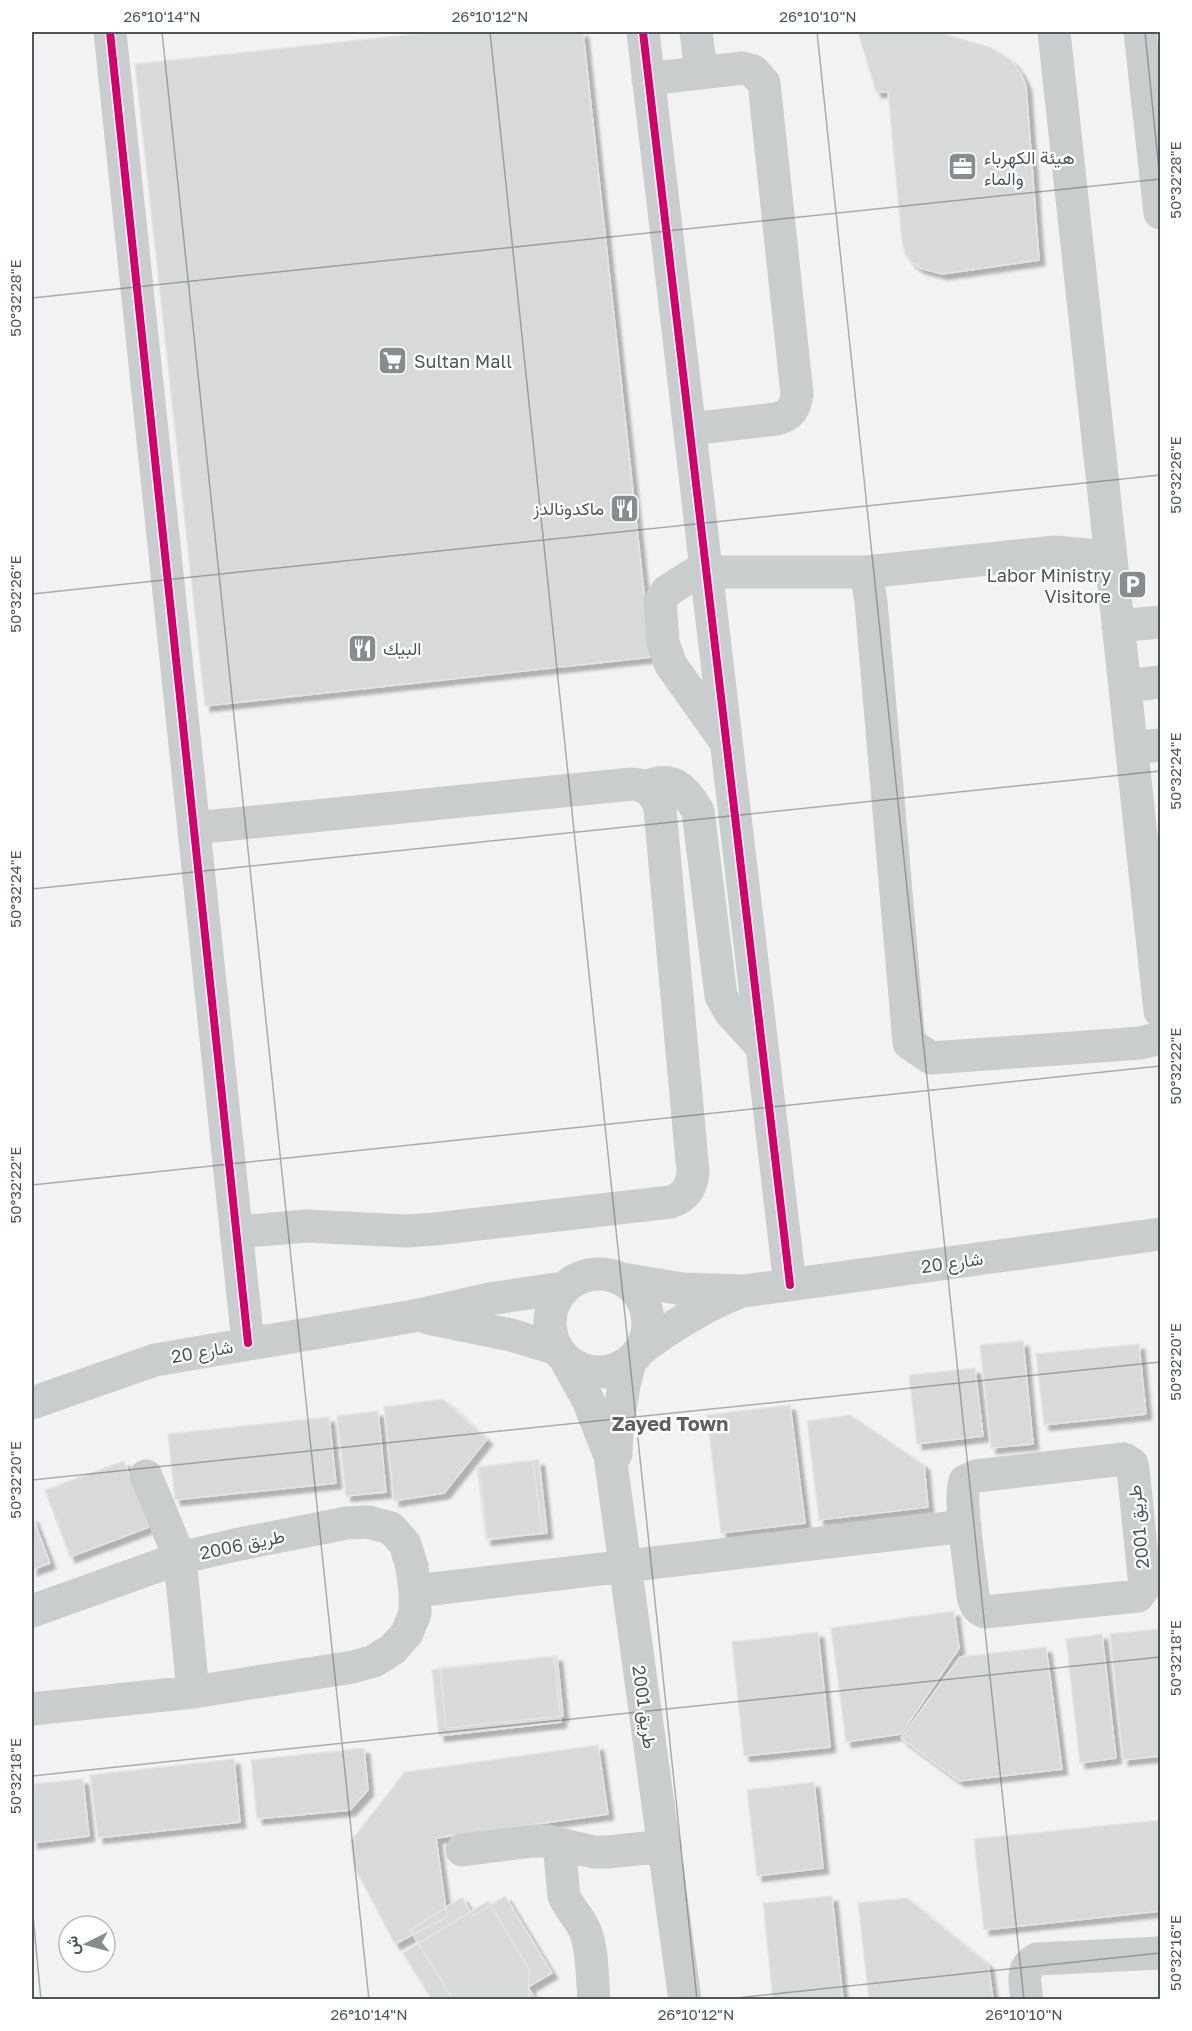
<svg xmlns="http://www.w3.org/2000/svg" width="1192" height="2031" font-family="'Golos Text',Vazirmatn,sans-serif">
  <defs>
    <filter id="shadow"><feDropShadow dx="5.5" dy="5.5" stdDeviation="1.5" flood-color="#0004"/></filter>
  </defs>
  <rect width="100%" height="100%" fill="#f2f2f2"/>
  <path fill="#d8dada" stroke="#e4e4e5" stroke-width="1.5" filter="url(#shadow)" d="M 434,32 L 583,32 L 651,657 L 205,706 L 135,64 Z
    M 858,32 L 938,32 L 992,48 L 1012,61 L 1021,74 L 1026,86 L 1039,260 L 942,274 L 920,268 L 911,262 L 905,254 L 902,242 L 888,92 L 876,92 Z
    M 1023,1341 L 1033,1444 L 991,1448 L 980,1345 Z
    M 1139,1344 L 1146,1414 L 1044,1425 L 1036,1354 Z
    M 975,1368 L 983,1436 L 917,1444 L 909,1375 Z
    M 443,1399 L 487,1439 L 444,1493 L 394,1501 L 384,1407 Z
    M 790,1405 L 805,1523 L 721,1533 L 707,1415 Z
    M 378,1411 L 386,1492 L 346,1496 L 337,1416 Z
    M 850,1415 L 924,1465 L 928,1507 L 819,1520 L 807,1421 Z
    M 329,1417 L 336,1483 L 175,1500 L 168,1434 Z
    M 533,1460 L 542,1533 L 486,1540 L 477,1467 Z
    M 539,1460 L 547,1533 L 487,1539 L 479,1467 Z
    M 124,1461 L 149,1527 L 70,1557 L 45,1490 Z
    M 32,1516 L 50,1563 L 32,1570 Z
    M 954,1611 L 959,1648 L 901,1734 L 846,1742 L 831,1628 Z
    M 1160,1629 L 1160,1756 L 1123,1760 L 1110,1634 Z
    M 818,1632 L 830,1747 L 744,1756 L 732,1642 Z
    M 1102,1634 L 1116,1758 L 1080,1763 L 1066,1639 Z
    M 1046,1647 L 1062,1769 L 959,1781 L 901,1738 L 960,1657 Z
    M 554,1656 L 561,1722 L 439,1736 L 432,1670 Z
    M 557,1656 L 563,1716 L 446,1728 L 440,1668 Z
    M 598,1745 L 608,1814 L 436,1838 L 447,1917 L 395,1944 L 354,1866 L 351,1841 L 405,1772 Z
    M 364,1748 L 368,1790 L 350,1810 L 257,1819 L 251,1760 Z
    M 234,1759 L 240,1822 L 98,1838 L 90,1775 Z
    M 83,1779 L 89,1836 L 32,1843 L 32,1784 Z
    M 814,1782 L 823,1868 L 757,1876 L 747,1790 Z
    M 1160,1820 L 1160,1911 L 984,1930 L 974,1839 Z
    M 505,1896 L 552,1973 L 528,1987 L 536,2000 L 453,2000 L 410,1930 L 462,1897 L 473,1916 Z
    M 832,1896 L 843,2000 L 773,2000 L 763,1903 Z
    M 907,1898 L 988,1964 L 993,1999 L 869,2000 L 858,1903 Z
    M 488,1901 L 529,1969 L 529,2000 L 432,2000 L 403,1953 Z"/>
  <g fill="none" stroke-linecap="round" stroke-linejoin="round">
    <path stroke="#cacdce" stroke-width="33" d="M 110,32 L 248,1343
      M 643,32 L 790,1285
      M 696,32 L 701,72
      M 1054,32 L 1160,1011
      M 1140,32 L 1160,213
      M 648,79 L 742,68 L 753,71 L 764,83 L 797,394 C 795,409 790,416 776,419 L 690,429
      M 1110,557 L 1054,552 L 866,572 L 871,602 L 909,1043 L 931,1058 L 1141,1043 L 1160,1038
      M 707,566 L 667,591 L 660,601 L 663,643 L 671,665 L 725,741
      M 708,572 L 866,572
      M 1118,626 L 1160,622
      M 1125,686 L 1160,682
      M 1132,748 L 1160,745
      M 646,787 C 673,775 685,789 698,811 L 721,996 L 730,1012 L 762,1047
      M 194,828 L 632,784 C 648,785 656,794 660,809 L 693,1172 C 692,1187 685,1197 671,1202 L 435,1229 L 406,1231 L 306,1226 L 236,1232
      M550 1323a49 49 0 1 1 98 0a49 49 0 1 1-98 0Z
      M 622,1279 L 683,1289 L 744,1291 L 1160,1234
      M 428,1318 L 511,1335 L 557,1349
      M 641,1349 C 671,1327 700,1308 735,1294
      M 566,1360 L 588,1400 L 610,1456 L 685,2000
      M 32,1403 L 155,1360 L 414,1316 L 489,1299 L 563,1288
      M 616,1454 C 617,1422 621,1393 630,1362
      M 1124,1459 L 1132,1464 L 1133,1469 L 1145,1586 L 1138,1596 L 985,1612 C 977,1609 975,1605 973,1596 C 971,1573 958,1499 965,1481 L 976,1476 Z
      M 146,1476 L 180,1558 L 193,1692
      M 415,1591 L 965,1526
      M 32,1611 L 180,1558 L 235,1545 L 347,1523 L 368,1522 L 391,1528 L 405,1544 L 412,1567 L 415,1591 L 415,1613 L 407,1633 L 393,1649 L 374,1661 L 353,1667 L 193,1692 L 32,1709
      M 559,1844 L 564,1896 C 570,1910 581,1919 586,1933 C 593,1954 592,1978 594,2000
      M 462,1850 L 533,1841 L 547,1841 L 594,1852 L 608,1852 L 665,1846
      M 1027,2000 C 1025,1983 1020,1968 1037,1959 L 1160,1953"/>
    <defs>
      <path id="cycleway" d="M 110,32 L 248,1343
        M 643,32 L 790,1285"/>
    </defs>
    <use href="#cycleway" stroke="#fff" stroke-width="11"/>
    <use href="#cycleway" stroke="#d6006c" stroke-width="8"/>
  </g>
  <path fill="none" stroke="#4b575d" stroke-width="1.5" stroke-opacity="0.45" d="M 162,32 L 369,2000M 490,32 L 697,2000M 817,32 L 1024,2000M 1145,32 L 1160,180M 32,298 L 1160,179M 32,594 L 1160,475M 32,889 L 1160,771M 32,1185 L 1160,1066M 32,1480 L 1160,1362M 32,1776 L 1160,1657M 32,1905 L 41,2000M 718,2000 L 1160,1953"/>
  <defs>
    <symbol id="office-square" viewBox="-11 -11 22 22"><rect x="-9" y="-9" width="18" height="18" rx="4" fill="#858d91" stroke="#fff"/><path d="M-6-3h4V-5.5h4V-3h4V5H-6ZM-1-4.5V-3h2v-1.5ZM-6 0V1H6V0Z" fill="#fff"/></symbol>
    <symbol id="supermarket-square" viewBox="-11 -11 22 22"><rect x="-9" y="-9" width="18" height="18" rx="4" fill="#858d91" stroke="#fff"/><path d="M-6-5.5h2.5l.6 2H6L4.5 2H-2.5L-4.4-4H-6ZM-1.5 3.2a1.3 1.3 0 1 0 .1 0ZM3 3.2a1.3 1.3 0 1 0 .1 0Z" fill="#fff"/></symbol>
    <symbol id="restaurant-square" viewBox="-11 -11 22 22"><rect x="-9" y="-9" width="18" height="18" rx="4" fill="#858d91" stroke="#fff"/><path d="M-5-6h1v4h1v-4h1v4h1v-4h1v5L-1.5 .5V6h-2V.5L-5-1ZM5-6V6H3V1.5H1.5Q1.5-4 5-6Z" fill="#fff"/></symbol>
    <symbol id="parking-square" viewBox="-11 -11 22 22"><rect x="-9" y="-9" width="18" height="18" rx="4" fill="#858d91" stroke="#fff"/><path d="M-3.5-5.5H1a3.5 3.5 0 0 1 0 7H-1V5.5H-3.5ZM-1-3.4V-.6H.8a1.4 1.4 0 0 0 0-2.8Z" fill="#fff"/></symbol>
  </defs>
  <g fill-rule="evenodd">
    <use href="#office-square" x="946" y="150" width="33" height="33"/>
    <use href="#supermarket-square" x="376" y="344" width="33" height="33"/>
    <use href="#restaurant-square" x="608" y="492" width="33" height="33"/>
    <use href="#parking-square" x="1116" y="568" width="33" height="33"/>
    <use href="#restaurant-square" x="346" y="632" width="33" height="33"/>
  </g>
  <g text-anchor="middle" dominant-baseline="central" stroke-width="4.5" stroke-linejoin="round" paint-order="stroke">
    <g font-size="18" fill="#4b575d" stroke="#fff" text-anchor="start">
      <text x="984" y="157">هيئة الكهرباء<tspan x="984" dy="21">والماء</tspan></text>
      <text x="414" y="361">Sultan Mall</text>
      <text x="604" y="508" text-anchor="end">ماكدونالدز</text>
      <text x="1111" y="575" text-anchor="end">Labor Ministry<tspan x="1111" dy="21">Visitore</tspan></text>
      <text x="383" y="648">البيك</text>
    </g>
    <g font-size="18" fill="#4b575d" stroke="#fff">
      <text transform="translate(952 1262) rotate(-8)">شارع 20</text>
      <text transform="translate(202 1351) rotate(-10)">شارع 20</text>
      <text transform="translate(1138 1527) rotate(-96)">طريق 2001</text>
      <text transform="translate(242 1544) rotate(-12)">طريق 2006</text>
      <text transform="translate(645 1707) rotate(82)">طريق 2001</text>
    </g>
    <g font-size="20" font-weight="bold" fill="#5e6265" stroke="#fff">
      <text x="670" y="1423">Zayed Town</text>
    </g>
  </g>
  <rect width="1192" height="2031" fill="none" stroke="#ffffff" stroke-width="66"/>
  <g transform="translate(87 1944) rotate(264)"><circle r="28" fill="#ffffff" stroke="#b7bcbe" stroke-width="1.5"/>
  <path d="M0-4.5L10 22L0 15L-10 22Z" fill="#858d91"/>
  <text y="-9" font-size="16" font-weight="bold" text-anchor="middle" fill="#4b575d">ش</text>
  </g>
  <rect x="33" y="33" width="1126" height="1965" fill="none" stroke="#4b575d" stroke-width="2"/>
  <g font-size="15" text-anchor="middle" fill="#4b575d">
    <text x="162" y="22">26°10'14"N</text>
    <text x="490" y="22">26°10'12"N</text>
    <text x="818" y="22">26°10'10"N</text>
    <text transform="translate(1176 180) rotate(-90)" y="5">50°32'28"E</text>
    <text transform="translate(16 298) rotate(-90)" y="5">50°32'28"E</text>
    <text transform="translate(1176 475) rotate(-90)" y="5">50°32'26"E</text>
    <text transform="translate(16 594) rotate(-90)" y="5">50°32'26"E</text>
    <text transform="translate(1176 771) rotate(-90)" y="5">50°32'24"E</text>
    <text transform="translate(16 889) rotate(-90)" y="5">50°32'24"E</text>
    <text transform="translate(1176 1066) rotate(-90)" y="5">50°32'22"E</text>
    <text transform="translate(16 1185) rotate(-90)" y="5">50°32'22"E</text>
    <text transform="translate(1176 1362) rotate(-90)" y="5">50°32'20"E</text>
    <text transform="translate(16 1480) rotate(-90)" y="5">50°32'20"E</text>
    <text transform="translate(1176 1658) rotate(-90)" y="5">50°32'18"E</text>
    <text transform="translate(16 1776) rotate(-90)" y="5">50°32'18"E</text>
    <text transform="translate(1176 1953) rotate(-90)" y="5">50°32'16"E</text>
    <text x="369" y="2020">26°10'14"N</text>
    <text x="696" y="2020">26°10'12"N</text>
    <text x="1024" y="2020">26°10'10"N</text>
  </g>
</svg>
